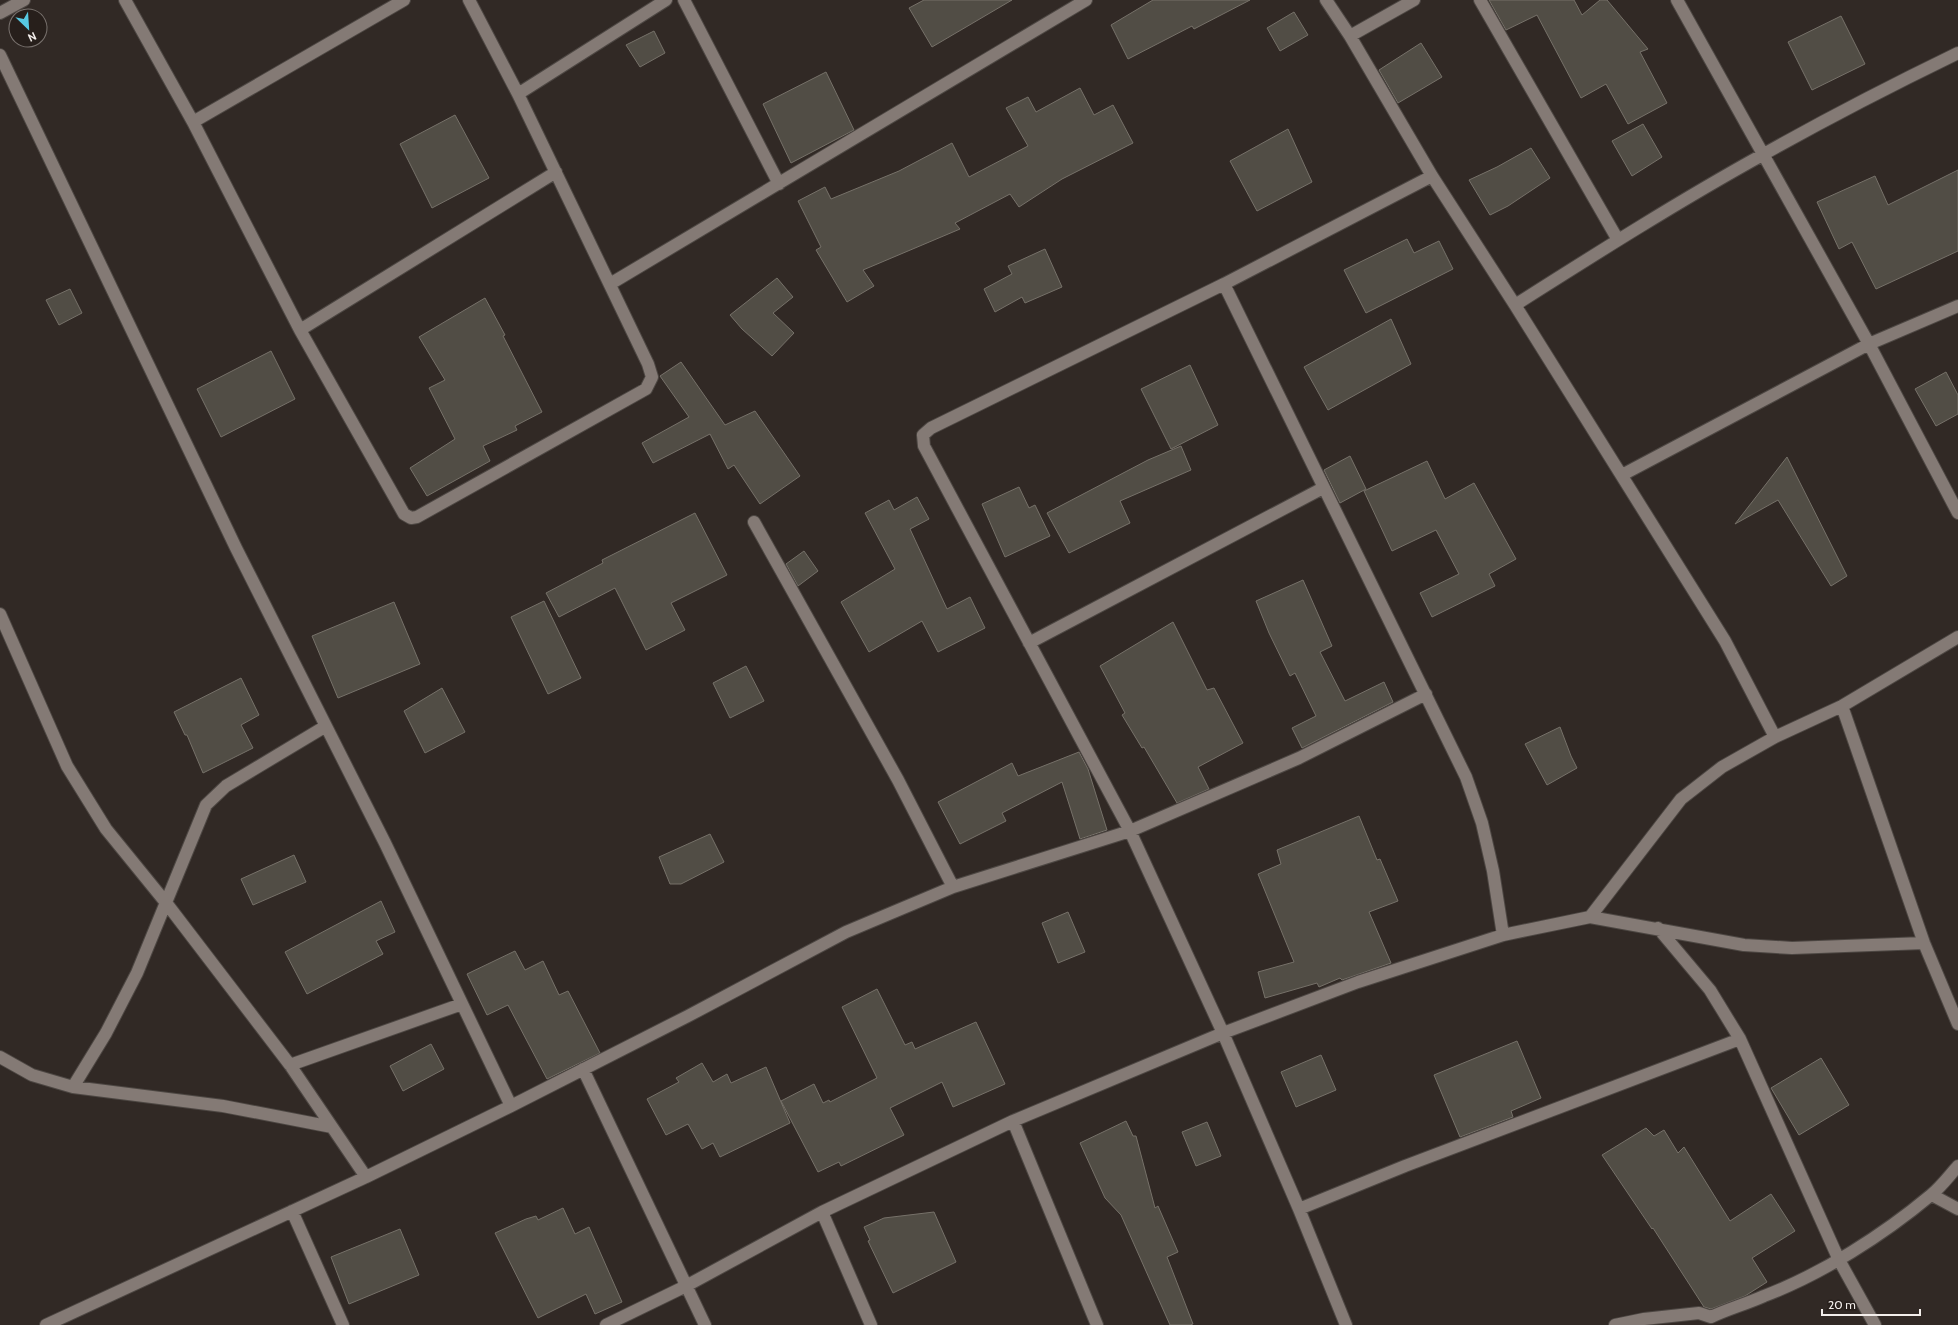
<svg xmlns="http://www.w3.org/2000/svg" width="1958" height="1325" font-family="Cabin,sans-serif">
  <rect width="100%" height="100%" fill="#312925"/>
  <path fill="#514d45" stroke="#767169" d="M 924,0 L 1012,0 L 932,47 L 909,8 Z
    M 1153,0 L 1250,0 L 1194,29 L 1192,26 L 1128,59 L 1111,25 Z
    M 1489,0 L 1574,0 L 1582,15 L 1600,0 L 1607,0 L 1648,49 L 1640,52 L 1667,103 L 1628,124 L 1606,84 L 1581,98 L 1537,15 L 1506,30 Z
    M 1294,12 L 1308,35 L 1280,51 L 1267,28 Z
    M 1841,16 L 1865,64 L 1812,90 L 1788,42 Z
    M 654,31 L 665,53 L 640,67 L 626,45 Z
    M 1421,43 L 1442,77 L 1398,103 L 1379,70 Z
    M 826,72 L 854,130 L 791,163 L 763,104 Z
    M 1080,88 L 1094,115 L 1113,105 L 1133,143 L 1062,179 L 1019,207 L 1010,194 L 955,223 L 960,229 L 863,270 L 874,286 L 847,302 L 816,250 L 821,247 L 798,201 L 825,187 L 831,199 L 899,171 L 952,143 L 969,177 L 1028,146 L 1006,108 L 1028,97 L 1036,112 Z
    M 455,115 L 489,178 L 432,208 L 400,144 Z
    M 1643,124 L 1662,157 L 1632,176 L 1612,141 Z
    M 1288,129 L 1312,182 L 1257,211 L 1230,161 Z
    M 1531,148 L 1550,178 L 1508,206 L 1490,215 L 1469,180 L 1497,167 Z
    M 1958,170 L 1958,251 L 1876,289 L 1852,242 L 1839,249 L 1817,202 L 1875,176 L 1888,205 Z
    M 1407,239 L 1414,253 L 1439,241 L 1453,269 L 1366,313 L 1344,270 Z
    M 1045,249 L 1062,287 L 1025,303 L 1022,297 L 995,312 L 984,289 L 1012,274 L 1008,266 Z
    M 777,278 L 793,297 L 773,313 L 794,333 L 772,356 L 742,329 L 730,315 Z
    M 70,289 L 82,313 L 59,325 L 46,300 Z
    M 485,298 L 505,335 L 503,336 L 542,412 L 515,426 L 517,430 L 483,446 L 490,461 L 427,496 L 410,468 L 455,439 L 429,388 L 445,380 L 419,337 Z
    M 1391,319 L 1411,364 L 1328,410 L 1304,367 Z
    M 271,351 L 295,399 L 221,437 L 197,389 Z
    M 681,362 L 725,425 L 755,411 L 800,476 L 760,504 L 734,465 L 728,469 L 710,434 L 653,463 L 642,443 L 689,417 L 660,376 Z
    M 1190,365 L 1218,425 L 1171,449 L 1141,389 Z
    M 1946,372 L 1958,395 L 1958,414 L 1936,426 L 1915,389 Z
    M 1181,446 L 1191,470 L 1120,501 L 1130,523 L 1069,553 L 1047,513 L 1148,460 Z
    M 1350,456 L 1366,489 L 1340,503 L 1324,470 Z
    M 1787,457 L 1847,576 L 1831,586 L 1778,500 L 1735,524 Z
    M 1427,461 L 1445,499 L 1474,483 L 1516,559 L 1489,574 L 1495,586 L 1432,617 L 1420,593 L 1459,574 L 1436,530 L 1392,551 L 1364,491 Z
    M 1019,487 L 1029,508 L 1035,505 L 1050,536 L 1005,557 L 982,504 Z
    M 917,497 L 929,519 L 910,529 L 947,609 L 970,597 L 985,628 L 938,652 L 922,621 L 869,652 L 841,602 L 895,569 L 865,513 L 889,500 L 894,510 Z
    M 695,513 L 727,575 L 671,603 L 685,630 L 646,650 L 615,588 L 559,617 L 546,593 L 603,563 L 602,560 Z
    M 804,551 L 818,571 L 798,586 L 786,564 Z
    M 1303,580 L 1332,646 L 1320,652 L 1345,701 L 1384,682 L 1393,702 L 1302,748 L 1292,728 L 1316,716 L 1295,673 L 1290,676 L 1269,633 L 1256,601 Z
    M 544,601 L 581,678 L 548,694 L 511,617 Z
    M 394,602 L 420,664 L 338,698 L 312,636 Z
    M 1173,622 L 1207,690 L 1214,688 L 1243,743 L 1198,767 L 1209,789 L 1177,803 L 1144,747 L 1142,748 L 1122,715 L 1125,713 L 1100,666 Z
    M 746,666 L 764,701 L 730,718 L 713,683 Z
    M 241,678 L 259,715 L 241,725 L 253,748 L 203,773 L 187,735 L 185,735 L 174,712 Z
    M 442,688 L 465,732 L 425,753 L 404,711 Z
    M 1560,727 L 1571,756 L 1577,768 L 1547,785 L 1525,744 Z
    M 1079,752 L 1088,769 L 1107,830 L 1080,839 L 1062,782 L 1002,813 L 1006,821 L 960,844 L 938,802 L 1012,763 L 1018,776 Z
    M 1359,816 L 1377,860 L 1380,859 L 1398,901 L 1369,912 L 1391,963 L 1342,980 L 1340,978 L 1319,987 L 1317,983 L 1265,998 L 1258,972 L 1294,962 L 1258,874 L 1281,864 L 1277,850 Z
    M 710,834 L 724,862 L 681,884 L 670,884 L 659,857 Z
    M 294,855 L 306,882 L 253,905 L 241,879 Z
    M 381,901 L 395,932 L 376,941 L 383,954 L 307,994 L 285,952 Z
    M 1068,912 L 1085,952 L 1058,963 L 1042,923 Z
    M 515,951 L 525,970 L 543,961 L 559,995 L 568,991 L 600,1053 L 547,1079 L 508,1005 L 487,1015 L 467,974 Z
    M 877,989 L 905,1045 L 912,1042 L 915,1049 L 976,1022 L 1005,1084 L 953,1107 L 942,1082 L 890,1108 L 904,1135 L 841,1166 L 839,1162 L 818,1172 L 781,1101 L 814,1084 L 823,1103 L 829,1100 L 830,1102 L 877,1078 L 842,1007 Z
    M 1517,1041 L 1541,1098 L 1511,1111 L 1513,1117 L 1460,1137 L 1434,1075 Z
    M 431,1044 L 444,1069 L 403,1091 L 390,1066 Z
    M 1321,1055 L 1336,1090 L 1296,1107 L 1281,1072 Z
    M 1821,1058 L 1849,1105 L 1799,1135 L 1771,1088 Z
    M 702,1063 L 713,1082 L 727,1074 L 731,1083 L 766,1067 L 790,1123 L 720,1157 L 713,1143 L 702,1149 L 688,1124 L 666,1135 L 647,1099 L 679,1082 L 676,1078 Z
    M 1126,1121 L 1133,1136 L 1136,1136 L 1155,1208 L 1158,1206 L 1178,1252 L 1167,1257 L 1193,1324 L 1190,1325 L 1170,1325 L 1121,1215 L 1105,1198 L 1080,1143 Z
    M 1207,1122 L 1221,1156 L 1196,1166 L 1182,1132 Z
    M 1646,1128 L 1654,1136 L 1664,1130 L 1678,1153 L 1684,1147 L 1730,1221 L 1771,1194 L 1795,1231 L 1752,1258 L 1767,1282 L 1745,1296 L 1711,1309 L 1704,1307 L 1653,1228 L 1652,1229 L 1602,1155 Z
    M 563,1208 L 575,1234 L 589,1227 L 622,1302 L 595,1314 L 586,1294 L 538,1318 L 495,1233 L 526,1219 L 536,1216 L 538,1220 Z
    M 934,1212 L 956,1262 L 893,1293 L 868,1241 L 870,1240 L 864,1227 L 884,1218 Z
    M 400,1229 L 419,1275 L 349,1304 L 331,1257 Z"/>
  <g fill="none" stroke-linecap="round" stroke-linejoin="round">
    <defs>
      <path id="minor" d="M 125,0 L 193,122 L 300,330 L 404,514 L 411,518 L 417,517 L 646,389 L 652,377 L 648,364 L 518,94 L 469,0
        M 684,0 L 779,184
        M 1326,0 L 1350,36 L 1432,176 L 1515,305 L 1725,641 L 1775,737
        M 1480,0 L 1618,240
        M 1677,0 L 1869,344 L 1958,513
        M 0,13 L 24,0
        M 1350,36 L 1414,0
        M 0,55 L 236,548 L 385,843 L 511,1106
        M 518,94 L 666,0
        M 193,122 L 404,0
        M 610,284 L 1086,0
        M 1224,284 L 1466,777 L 1482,823 L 1493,871 L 1503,935
        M 1515,305 C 1597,253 1679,201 1764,154 C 1828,118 1892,85 1958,53
        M 300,330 L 556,172
        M 1622,475 L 1869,344 L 1958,306
        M 754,522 L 898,780 L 953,887
        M 0,614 L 67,766 L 106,829 L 167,904 L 290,1065 L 366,1177
        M 1029,643 L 1323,488
        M 1842,706 L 1924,943 L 1958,1024
        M 1590,917 L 1681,799 L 1722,767 L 1775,737 L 1842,706 L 1958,637
        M 1658,928 L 1710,990 L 1740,1039 L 1839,1260 L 1875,1325
        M 0,1057 L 32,1075 L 73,1087 L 223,1106 L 332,1127
        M 290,1065 L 462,1004
        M 583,1069 L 705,1325
        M 73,1087 L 106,1033 L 137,973 L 206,805 L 226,786 L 326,726
        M 1013,1121 L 1097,1325
        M 1932,1195 L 1958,1209
        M 1299,1209 L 1405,1166 L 1740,1039
        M 292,1211 L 343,1325
        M 822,1212 L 871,1325
        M 46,1325 L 366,1177 L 511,1106 L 688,1016 L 846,932 L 953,887 L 1130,831 L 1299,758 L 1426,694
        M 606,1325 L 686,1286 L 822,1212 L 1013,1121 L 1223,1033 L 1358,982 L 1503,935 L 1590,917 L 1744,945 L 1792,948 L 1924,943
        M 1346,1325 L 1299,1209 L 1223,1033 L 1130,831 L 924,446 L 923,435 L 931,428 L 1224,284 L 1432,176
        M 1615,1325 L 1644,1319 L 1699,1313 L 1711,1317 C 1728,1309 1746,1304 1764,1296 C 1822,1274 1883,1235 1931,1195 C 1941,1187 1949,1176 1958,1166"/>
    </defs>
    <use href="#minor" stroke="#4d4743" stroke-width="14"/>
    <use href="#minor" stroke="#847a75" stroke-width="12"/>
  </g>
  <g transform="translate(28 28) rotate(155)"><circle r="19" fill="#271f1b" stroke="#79726e"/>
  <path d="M0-3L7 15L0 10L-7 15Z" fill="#57c9e2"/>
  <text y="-6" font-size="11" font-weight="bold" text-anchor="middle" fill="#f3eeeb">N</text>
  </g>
  <path d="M1822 1309v6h98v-6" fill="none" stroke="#f3eeeb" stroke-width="2"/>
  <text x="1828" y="1309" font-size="12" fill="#f3eeeb" stroke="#271f1b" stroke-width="3" paint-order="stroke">20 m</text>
</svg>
